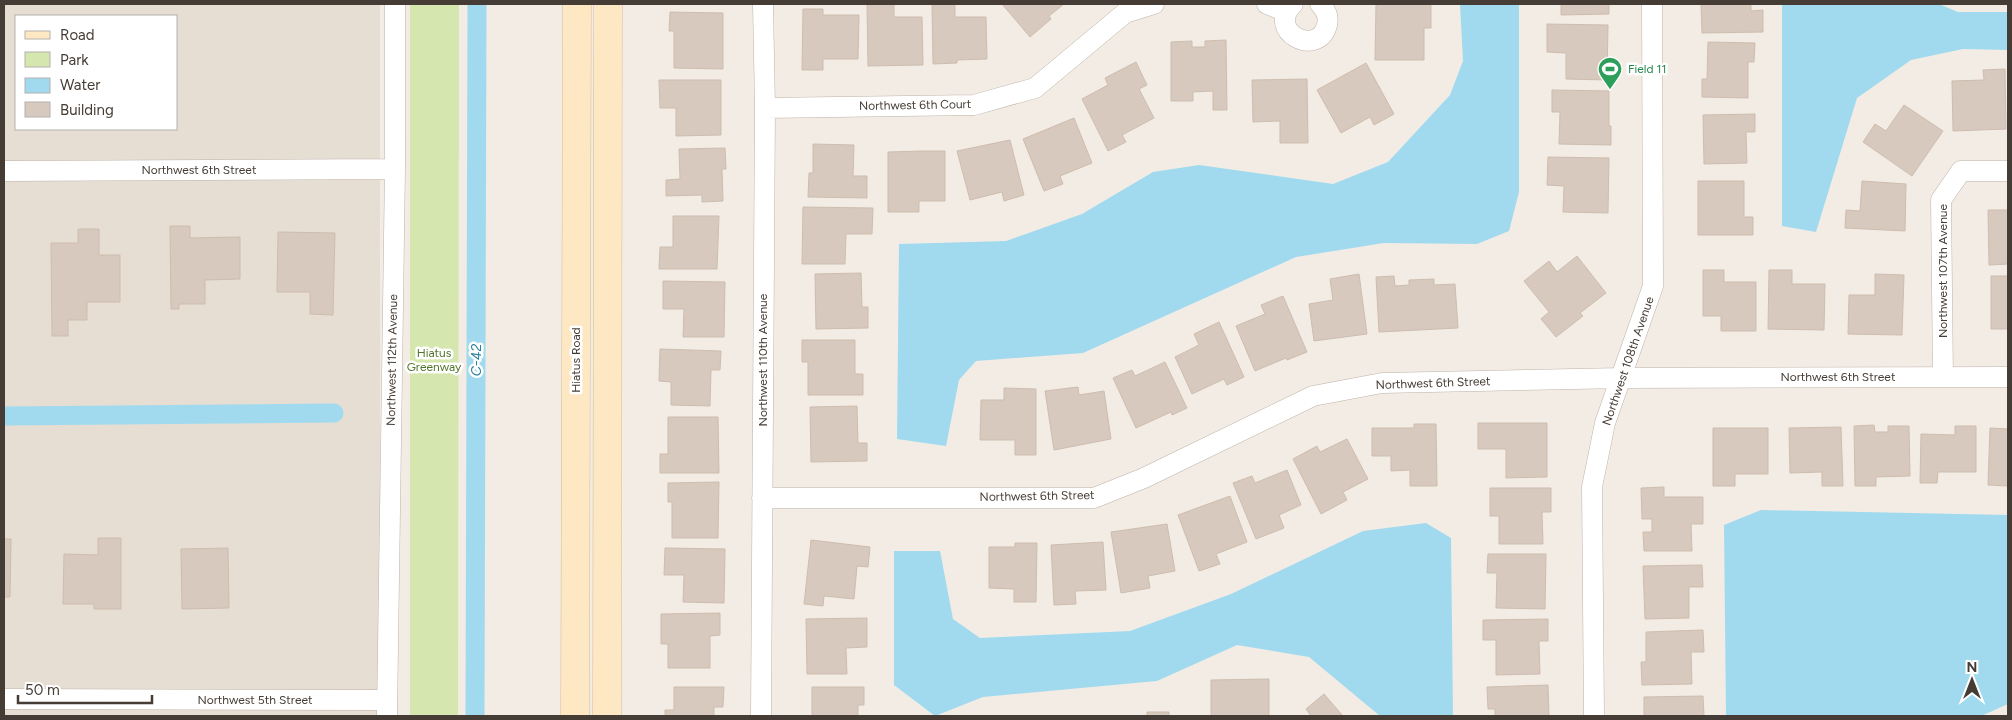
<svg xmlns="http://www.w3.org/2000/svg" width="2012" height="720" font-family="Figtree,sans-serif">
  <rect width="100%" height="100%" fill="#f2ece5"/>
  <path fill="#e6ddd3" fill-rule="evenodd" d="M 4,4 L 380,4 L 380,716 L 4,716 ZM 16,16 L 176,16 L 176,129 L 16,129 Z"/>
  <path fill="#d5e7ae" d="M 410,4 L 459,4 L 458,716 L 410,716 Z"/>
  <path fill="#a1daef" d="M 1460,4 L 1519,4 L 1519,192 L 1509,231 L 1477,244 L 1384,243 L 1296,257 L 1083,353 L 976,361 L 959,380 L 946,446 L 897,439 L 899,244 L 1006,241 L 1082,214 L 1153,172 L 1199,165 L 1333,184 L 1388,162 L 1450,95 L 1463,61 Z
    M 1782,4 L 1939,4 L 1958,12 L 2008,12 L 2008,50 L 1963,49 L 1911,60 L 1857,98 L 1816,232 L 1782,226 Z
    M 1761,510 L 2008,515 L 2008,704 L 1981,716 L 1726,716 L 1724,525 Z
    M 1426,523 L 1451,538 L 1453,716 L 1380,716 L 1309,657 L 1237,645 L 1157,681 L 983,697 L 935,716 L 894,685 L 894,551 L 940,551 L 953,619 L 980,638 L 1130,631 L 1231,594 L 1363,531 Z"/>
  <g fill="none" stroke-linecap="round" stroke-linejoin="round">
    <path stroke="#a1daef" stroke-width="19" d="M 4,416 L 334,413
      M 475,716 L 477,4"/>
  </g>
  <path fill="#d7c9bd" stroke="#cebdae" d="M 867,4 L 894,4 L 894,17 L 922,17 L 923,65 L 868,66 Z
    M 932,4 L 955,4 L 955,17 L 986,17 L 987,59 L 957,60 L 957,63 L 933,64 Z
    M 1002,4 L 1064,4 L 1049,16 L 1051,19 L 1030,37 Z
    M 1376,4 L 1431,4 L 1431,28 L 1424,28 L 1424,60 L 1375,60 Z
    M 1561,4 L 1609,4 L 1609,14 L 1561,15 Z
    M 1701,4 L 1751,4 L 1751,11 L 1763,10 L 1763,32 L 1702,33 Z
    M 803,9 L 823,9 L 823,15 L 859,15 L 858,59 L 823,59 L 823,70 L 802,70 Z
    M 670,12 L 723,13 L 723,69 L 674,68 L 674,31 L 669,31 Z
    M 1547,24 L 1608,25 L 1607,80 L 1566,79 L 1566,53 L 1547,52 Z
    M 1226,40 L 1227,110 L 1213,110 L 1213,91 L 1193,92 L 1193,101 L 1171,101 L 1171,42 L 1192,41 L 1192,47 L 1205,47 L 1205,41 Z
    M 1708,42 L 1755,43 L 1754,62 L 1748,62 L 1748,98 L 1702,97 L 1702,79 L 1707,79 Z
    M 1136,62 L 1147,85 L 1139,89 L 1154,118 L 1122,135 L 1126,142 L 1108,151 L 1082,99 L 1108,85 L 1105,78 Z
    M 1366,63 L 1394,114 L 1374,125 L 1370,117 L 1341,133 L 1317,90 Z
    M 2005,69 L 2006,129 L 1953,131 L 1952,81 L 1984,80 L 1983,70 Z
    M 1307,79 L 1308,143 L 1280,143 L 1280,121 L 1253,122 L 1252,80 Z
    M 659,80 L 721,80 L 721,135 L 676,136 L 676,108 L 660,108 Z
    M 1552,90 L 1609,91 L 1609,126 L 1611,126 L 1611,145 L 1559,144 L 1560,112 L 1552,112 Z
    M 1904,105 L 1943,131 L 1912,176 L 1863,142 L 1875,124 L 1886,131 Z
    M 1755,114 L 1755,132 L 1746,132 L 1747,163 L 1704,164 L 1703,115 Z
    M 1074,118 L 1092,163 L 1060,176 L 1063,184 L 1044,191 L 1023,139 Z
    M 1010,140 L 1024,195 L 1004,201 L 1002,192 L 970,200 L 957,151 Z
    M 813,144 L 854,145 L 853,176 L 867,176 L 867,198 L 808,197 L 809,173 L 813,173 Z
    M 725,148 L 726,169 L 722,169 L 723,201 L 702,202 L 702,195 L 666,196 L 666,180 L 680,179 L 679,149 Z
    M 922,151 L 945,151 L 945,201 L 919,201 L 919,212 L 888,212 L 888,152 Z
    M 1548,157 L 1609,158 L 1608,213 L 1563,212 L 1564,186 L 1547,185 Z
    M 1698,181 L 1744,181 L 1744,217 L 1753,217 L 1753,235 L 1698,235 Z
    M 1862,181 L 1906,184 L 1905,231 L 1845,228 L 1846,210 L 1860,211 Z
    M 803,207 L 873,208 L 872,234 L 846,234 L 845,264 L 802,264 Z
    M 1988,210 L 2008,210 L 2008,264 L 1989,265 Z
    M 673,216 L 719,216 L 717,269 L 659,269 L 660,247 L 673,247 Z
    M 170,226 L 190,226 L 190,238 L 240,237 L 240,279 L 205,280 L 205,304 L 179,304 L 179,309 L 171,309 Z
    M 78,229 L 99,229 L 99,255 L 120,255 L 120,302 L 87,302 L 87,320 L 68,320 L 68,336 L 52,336 L 51,243 L 78,243 Z
    M 278,232 L 335,233 L 333,315 L 310,314 L 310,292 L 277,292 Z
    M 1577,256 L 1606,293 L 1580,313 L 1583,316 L 1556,337 L 1541,319 L 1549,312 L 1524,281 L 1549,261 L 1557,272 Z
    M 1703,270 L 1724,270 L 1724,282 L 1756,282 L 1756,331 L 1721,331 L 1721,316 L 1703,316 Z
    M 1769,270 L 1792,270 L 1792,284 L 1825,284 L 1824,330 L 1768,329 Z
    M 861,273 L 862,307 L 868,307 L 868,328 L 816,329 L 815,274 Z
    M 1359,274 L 1367,334 L 1314,341 L 1309,304 L 1333,300 L 1330,279 Z
    M 1875,274 L 1904,275 L 1902,335 L 1848,334 L 1849,295 L 1875,295 Z
    M 1394,276 L 1395,286 L 1409,285 L 1409,280 L 1434,279 L 1434,285 L 1455,284 L 1458,328 L 1379,332 L 1376,277 Z
    M 1991,276 L 2008,276 L 2008,329 L 1991,329 Z
    M 663,281 L 725,282 L 724,337 L 683,337 L 684,309 L 663,309 Z
    M 1283,296 L 1307,352 L 1287,360 L 1286,358 L 1255,371 L 1236,326 L 1265,314 L 1261,305 Z
    M 1219,322 L 1244,377 L 1227,385 L 1224,379 L 1192,394 L 1175,357 L 1199,345 L 1194,334 Z
    M 802,340 L 855,340 L 855,374 L 863,374 L 863,395 L 808,395 L 808,362 L 802,362 Z
    M 660,349 L 721,351 L 720,370 L 711,370 L 710,406 L 671,405 L 671,382 L 659,381 Z
    M 1165,362 L 1187,408 L 1172,415 L 1171,412 L 1136,428 L 1113,378 L 1132,370 L 1135,376 Z
    M 1078,387 L 1079,395 L 1104,391 L 1111,439 L 1054,450 L 1045,391 Z
    M 1004,388 L 1036,389 L 1036,455 L 1015,455 L 1015,440 L 980,440 L 981,400 L 1004,400 Z
    M 857,406 L 858,443 L 867,443 L 867,461 L 811,462 L 810,407 Z
    M 668,417 L 718,417 L 719,473 L 660,473 L 660,454 L 668,454 Z
    M 1478,423 L 1547,423 L 1547,477 L 1506,478 L 1506,449 L 1478,449 Z
    M 1414,424 L 1436,424 L 1437,486 L 1410,486 L 1410,470 L 1391,471 L 1391,456 L 1372,456 L 1372,428 L 1414,428 Z
    M 1874,425 L 1875,432 L 1888,432 L 1888,426 L 1909,426 L 1910,476 L 1876,477 L 1876,486 L 1855,486 L 1854,426 Z
    M 1955,426 L 1976,426 L 1976,472 L 1938,472 L 1937,483 L 1920,483 L 1921,434 L 1955,435 Z
    M 1841,427 L 1843,486 L 1822,486 L 1822,472 L 1790,473 L 1789,428 Z
    M 1713,428 L 1768,428 L 1768,474 L 1735,474 L 1735,486 L 1713,486 Z
    M 1990,428 L 2008,429 L 2008,486 L 1988,485 Z
    M 1347,439 L 1368,479 L 1343,492 L 1347,500 L 1321,514 L 1293,459 L 1317,446 L 1320,452 Z
    M 1287,470 L 1301,505 L 1279,515 L 1284,528 L 1256,539 L 1233,483 L 1252,476 L 1255,483 Z
    M 719,482 L 718,538 L 672,538 L 672,502 L 668,502 L 668,483 Z
    M 1664,487 L 1664,497 L 1703,497 L 1703,524 L 1691,524 L 1692,551 L 1644,551 L 1643,532 L 1652,532 L 1652,519 L 1642,519 L 1641,488 Z
    M 1490,488 L 1551,488 L 1551,512 L 1542,512 L 1543,544 L 1499,544 L 1499,516 L 1490,516 Z
    M 1230,496 L 1247,542 L 1216,554 L 1220,564 L 1199,571 L 1178,515 Z
    M 1167,524 L 1175,571 L 1148,576 L 1150,588 L 1121,593 L 1111,532 Z
    M 98,538 L 121,538 L 121,609 L 94,609 L 94,604 L 63,604 L 64,554 L 98,555 Z
    M 4,539 L 11,539 L 10,597 L 4,597 Z
    M 811,540 L 870,547 L 868,567 L 857,566 L 854,599 L 824,596 L 823,606 L 804,604 Z
    M 1103,542 L 1106,590 L 1075,591 L 1076,604 L 1054,605 L 1051,545 Z
    M 1015,543 L 1037,543 L 1036,602 L 1014,602 L 1014,589 L 989,588 L 989,547 L 1015,547 Z
    M 228,548 L 229,608 L 182,609 L 181,549 Z
    M 665,548 L 725,549 L 724,603 L 683,602 L 684,575 L 664,575 Z
    M 1488,554 L 1546,554 L 1545,609 L 1496,608 L 1497,573 L 1487,573 Z
    M 1702,565 L 1703,587 L 1689,587 L 1689,618 L 1645,619 L 1643,566 Z
    M 720,613 L 720,635 L 710,636 L 710,668 L 668,668 L 668,644 L 661,644 L 661,614 Z
    M 867,618 L 867,647 L 846,648 L 847,674 L 807,674 L 806,619 Z
    M 1548,619 L 1548,641 L 1539,641 L 1540,674 L 1496,675 L 1496,640 L 1483,640 L 1483,620 Z
    M 1703,630 L 1704,652 L 1691,652 L 1692,684 L 1642,685 L 1641,662 L 1646,662 L 1646,632 Z
    M 1269,679 L 1269,716 L 1211,716 L 1211,680 Z
    M 1548,685 L 1549,716 L 1495,716 L 1495,709 L 1488,709 L 1487,687 Z
    M 674,687 L 724,687 L 723,707 L 714,707 L 714,716 L 665,716 L 665,710 L 674,710 Z
    M 812,687 L 864,687 L 864,705 L 858,705 L 858,716 L 812,716 Z
    M 1324,694 L 1343,716 L 1311,716 L 1306,709 Z
    M 1703,696 L 1704,716 L 1644,716 L 1644,697 Z
    M 1147,712 L 1169,712 L 1169,716 L 1147,716 Z"/>
  <g fill="none" stroke-linecap="round" stroke-linejoin="round">
    <defs>
      <path id="minor" d="M 1267,4 L 1287,12
        M 1293,4 C 1265,31 1318,59 1327,25 C 1329,17 1326,10 1320,4
        M 765,108 L 974,105 L 1035,88 L 1125,13 L 1154,4
        M 4,171 L 395,169
        M 1943,377 L 1941,200 L 1961,171 L 2008,171
        M 762,498 L 1094,498 L 1144,478 L 1313,396 L 1382,383 L 1622,378 L 2008,377
        M 4,699 L 387,700
        M 387,716 L 395,169 L 395,4
        M 761,716 L 765,108 L 763,4
        M 1594,716 L 1592,487 L 1605,423 L 1653,286 L 1652,4"/>
      <path id="secondary" d="M 575,716 L 577,4
        M 607,716 L 608,4"/>
    </defs>
    <use href="#minor" stroke="#beb3a8" stroke-width="21"/>
    <use href="#secondary" stroke="#d5bc97" stroke-width="29"/>
    <use href="#minor" stroke="#fff" stroke-width="20"/>
    <use href="#secondary" stroke="#fee7c3" stroke-width="28"/>
  </g>
  <defs>
    <symbol id="stadium-pin" viewBox="-11 -11 22 30"><path d="M0 17L-7.5 6A9.5 9.5 0 1 1 7.5 6Z" fill="#2e9e5b" stroke="#fff"/><path d="M0-5a6.5 5 0 1 0 0 10a6.5 5 0 1 0 0-10ZM-3.5-1.8h7v3.6h-7Z" fill="#fff"/></symbol>
  </defs>
  <g fill-rule="evenodd">
    <use href="#stadium-pin" x="1596" y="55" width="28" height="38"/>
  </g>
  <g text-anchor="middle" dominant-baseline="central" stroke-width="5" stroke-linejoin="round" paint-order="stroke">
    <g font-size="12" fill="#27864d" stroke="#fff" text-anchor="start">
      <text x="1628" y="69">Field 11</text>
    </g>
    <g font-size="12" fill="#453c35" stroke="#fff">
      <text transform="translate(915 105) rotate(-1)">Northwest 6th Court</text>
      <text x="199" y="170">Northwest 6th Street</text>
      <text transform="translate(1943 271) rotate(-90)">Northwest 107th Avenue</text>
      <text transform="translate(392 360) rotate(-89)">Northwest 112th Avenue</text>
      <text transform="translate(576 360) rotate(-90)">Hiatus Road</text>
      <text transform="translate(763 360) rotate(-90)">Northwest 110th Avenue</text>
      <text transform="translate(1628 361) rotate(-71)">Northwest 108th Avenue</text>
      <text x="1838" y="377">Northwest 6th Street</text>
      <text transform="translate(1433 383) rotate(-2)">Northwest 6th Street</text>
      <text transform="translate(1037 496) rotate(-1)">Northwest 6th Street</text>
      <text x="255" y="700">Northwest 5th Street</text>
    </g>
    <g font-size="12" fill="#517529" stroke="#fff">
      <text x="434" y="353">Hiatus<tspan x="434" dy="14">Greenway</tspan></text>
    </g>
    <g font-size="14" font-style="italic" fill="#2c7f9f" stroke="#fff">
      <text transform="translate(476 360) rotate(-90)">C-42</text>
    </g>
  </g>
  <rect width="2012" height="720" fill="none" stroke="#453c35" stroke-width="10"/>
  <rect x="15" y="15" width="162" height="115" fill="#ffffff" stroke="#b5b1ae"/>
  <rect x="25" y="31" width="25" height="8" fill="#fee7c3" stroke="#b5b1ae"/>
  <text x="60" y="40" font-size="15" fill="#453c35">Road</text>
  <rect x="25" y="52" width="25" height="15" fill="#d5e7ae" stroke="#b5b1ae"/>
  <text x="60" y="65" font-size="15" fill="#453c35">Park</text>
  <rect x="25" y="78" width="25" height="15" fill="#a1daef" stroke="#b5b1ae"/>
  <text x="60" y="90" font-size="15" fill="#453c35">Water</text>
  <rect x="25" y="102" width="25" height="15" fill="#d7c9bd" stroke="#b5b1ae"/>
  <text x="60" y="115" font-size="15" fill="#453c35">Building</text>
  <g transform="translate(1972 680)" stroke="#ffffff" stroke-width="4" paint-order="stroke">
  <path d="M0-4L9 19L0 12L-9 19Z" fill="#453c35"/>
  <text y="-8" font-size="14" font-weight="bold" text-anchor="middle" fill="#453c35">N</text>
  </g>
  <path d="M18 695v8h134v-8" fill="none" stroke="#453c35" stroke-width="2.5"/>
  <text x="25" y="695" font-size="15" fill="#453c35" stroke="#ffffff" stroke-width="4" paint-order="stroke">50 m</text>
</svg>
